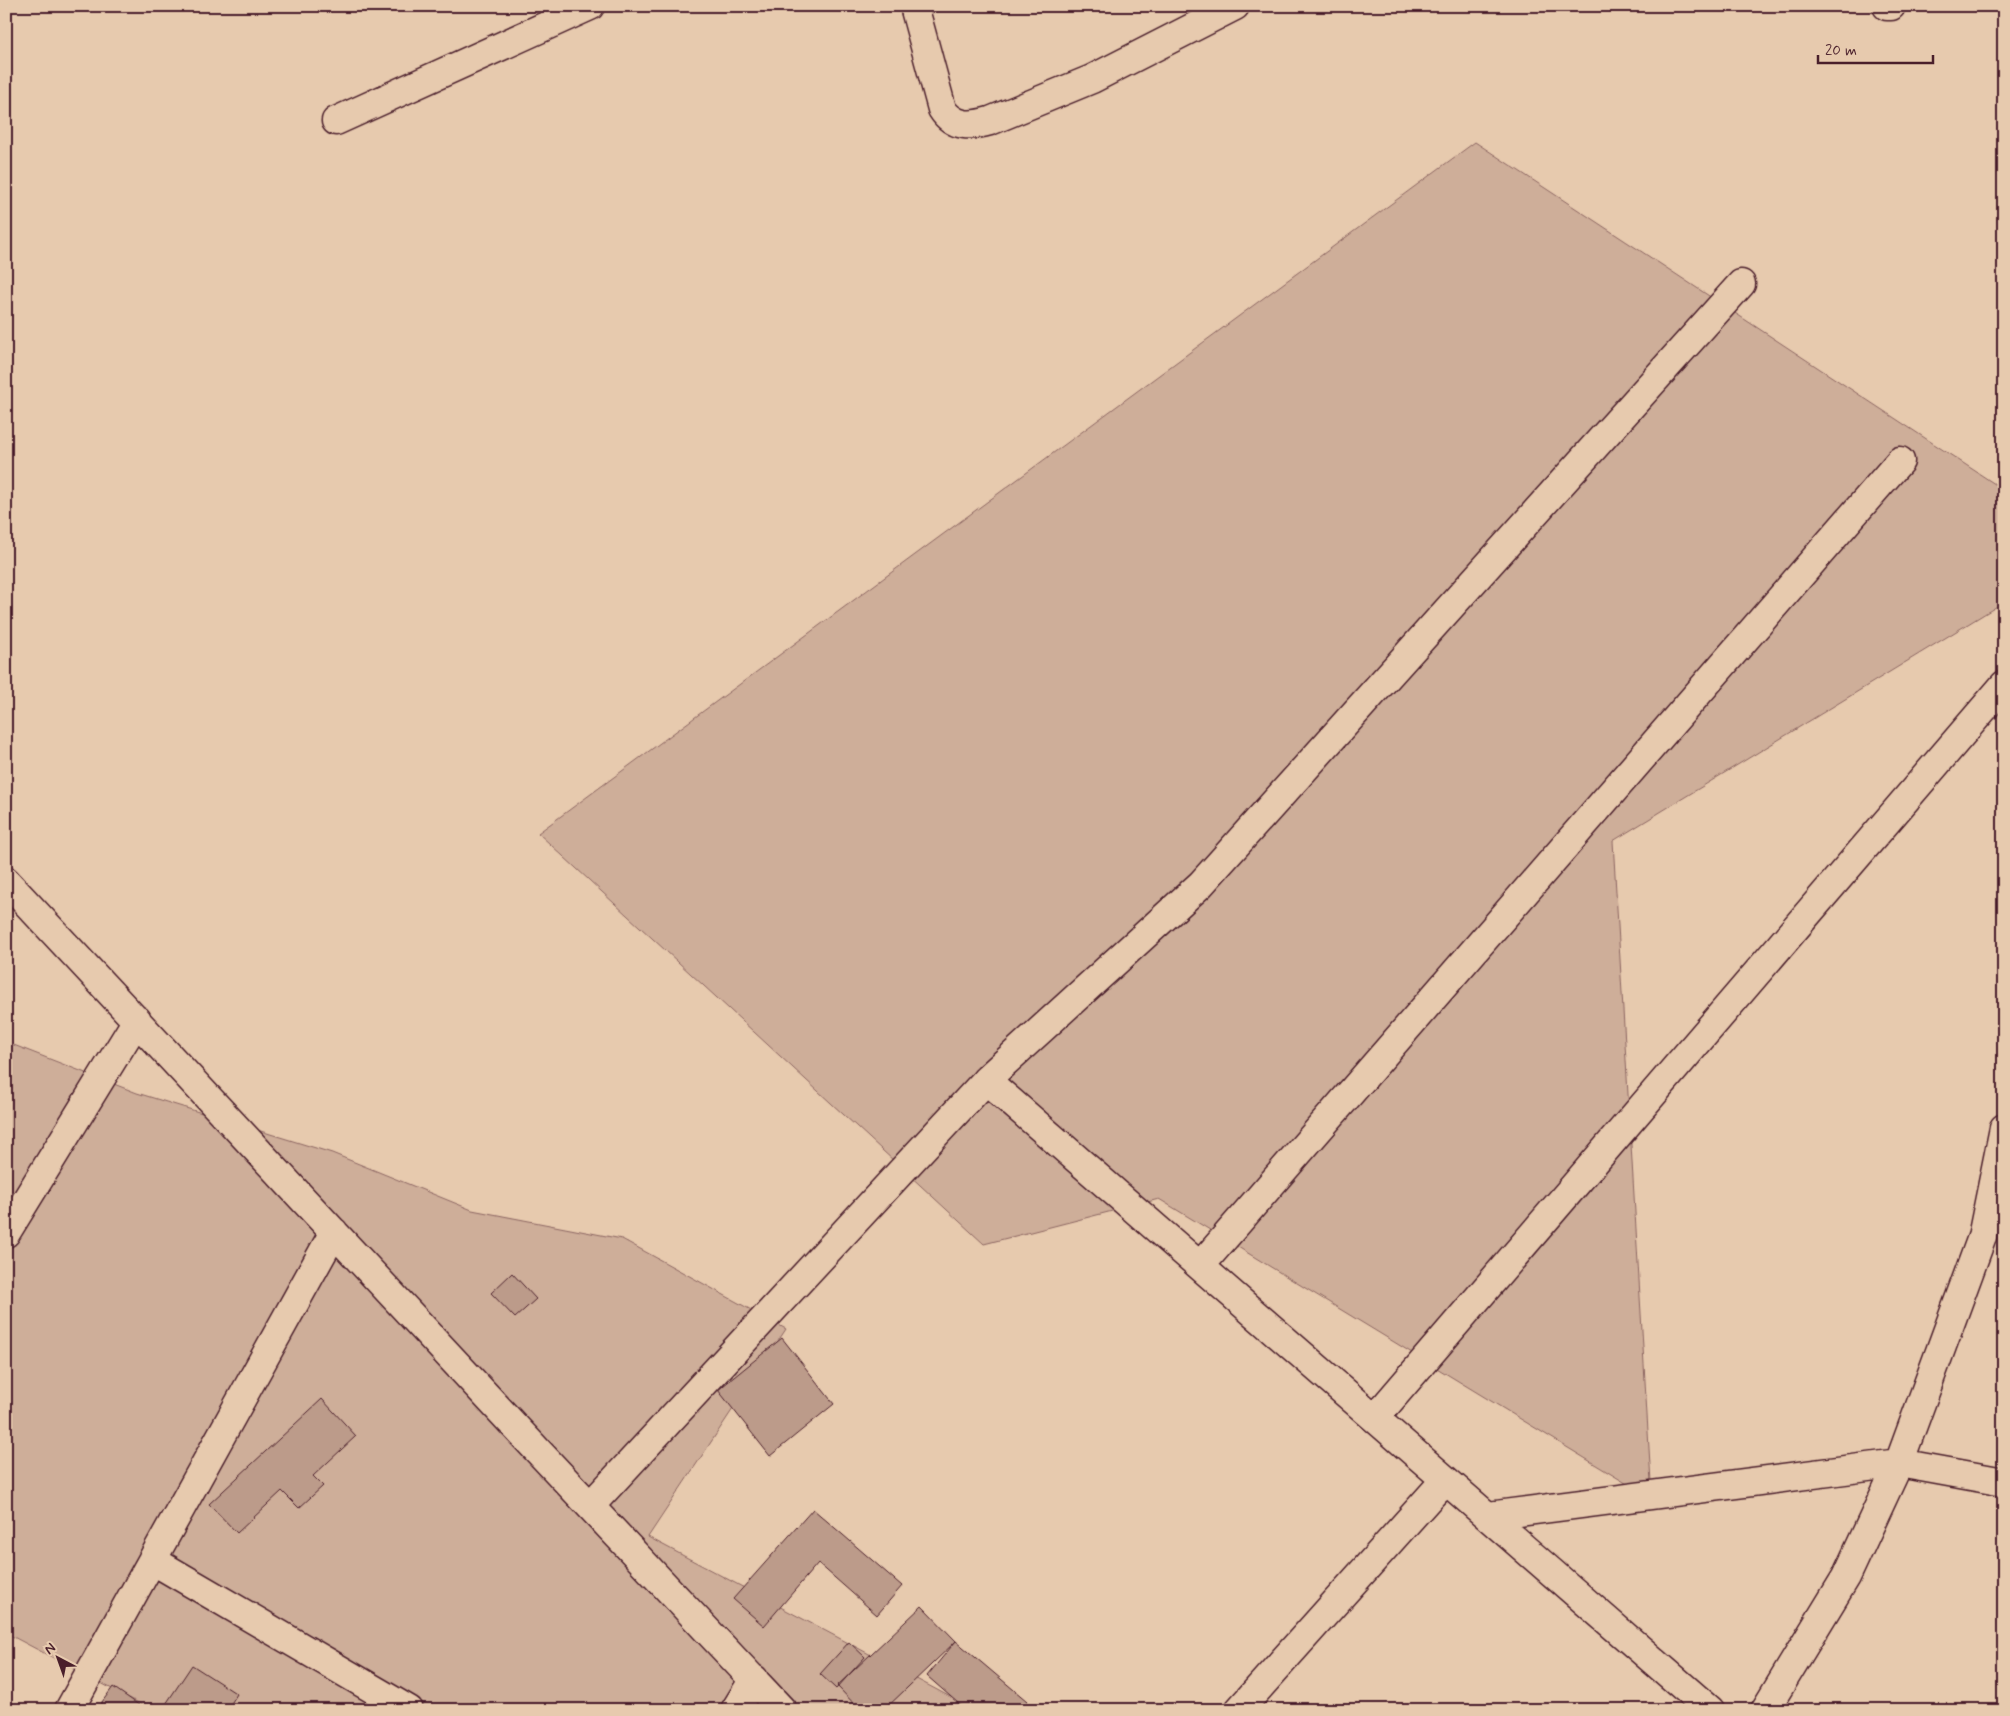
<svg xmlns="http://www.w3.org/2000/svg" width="2010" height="1716" font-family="Mynerve,sans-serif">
  <rect width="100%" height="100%" fill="#e7caae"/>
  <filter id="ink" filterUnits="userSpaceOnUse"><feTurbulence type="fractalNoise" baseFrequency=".02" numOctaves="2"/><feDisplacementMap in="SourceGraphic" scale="10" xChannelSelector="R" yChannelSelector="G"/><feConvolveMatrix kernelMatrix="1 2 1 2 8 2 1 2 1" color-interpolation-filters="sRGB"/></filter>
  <g filter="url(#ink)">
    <path fill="#ceae99" stroke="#8c6662" d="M 1475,142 L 2004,490 L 2004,602 L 1613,841 L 1652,1499 L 1159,1199 L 984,1244 L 538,833 Z
      M 6,1042 L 137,1093 L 332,1153 L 472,1210 L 622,1239 L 786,1329 L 648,1537 L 975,1710 L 152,1710 L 6,1633 Z"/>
    <path fill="#bc9b8a" stroke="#4a1f2b" d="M 512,1273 L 536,1299 L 515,1318 L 491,1293 Z
      M 782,1338 L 834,1404 L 770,1456 L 718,1390 Z
      M 322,1399 L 356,1436 L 313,1476 L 323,1486 L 299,1508 L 282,1491 L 237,1533 L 209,1504 Z
      M 813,1509 L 902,1586 L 877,1615 L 818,1563 L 764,1626 L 733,1599 Z
      M 922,1606 L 956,1641 L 884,1710 L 860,1710 L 837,1686 Z
      M 956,1641 L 1027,1701 L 1020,1710 L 966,1710 L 927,1676 Z
      M 849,1642 L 865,1657 L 836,1689 L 820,1674 Z
      M 192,1665 L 237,1694 L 227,1710 L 162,1710 Z
      M 113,1687 L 146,1710 L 104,1710 L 99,1706 Z
      M 6,1703 L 17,1710 L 6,1710 Z"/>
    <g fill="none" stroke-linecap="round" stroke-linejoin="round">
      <defs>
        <path id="minor" d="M 914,6 L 942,109 C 954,128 972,126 990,121 L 1092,79 L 1235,6
          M 1887,6 L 1891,6
          M 336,121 L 590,6
          M 6,881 L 538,1451 L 782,1710
          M 986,1080 L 1710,1710
          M 6,1233 L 137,1020
          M 1200,1266 L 1900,461
          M 1375,1418 L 2004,685
          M 590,1506 L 989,1077 L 1201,884 L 1741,284
          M 1488,1516 L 1899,1463 L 2004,1482
          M 152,1560 L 409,1710
          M 69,1710 L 334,1232
          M 735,1710 L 754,1679
          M 1239,1710 L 1445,1480
          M 1765,1710 L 1846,1577 L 1899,1463 L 1982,1237 L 2004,1128"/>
      </defs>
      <use href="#minor" stroke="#4a1f2b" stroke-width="31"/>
      <use href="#minor" stroke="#e7caae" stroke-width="28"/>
    </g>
  </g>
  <rect width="2010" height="1716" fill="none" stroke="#e7caae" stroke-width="25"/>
  <rect x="12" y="12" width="1985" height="1691" fill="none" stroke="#4a1f2b" stroke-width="2" filter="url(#ink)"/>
  <g transform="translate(58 1658) rotate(319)" stroke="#e7caae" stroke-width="4" paint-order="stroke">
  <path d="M0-4L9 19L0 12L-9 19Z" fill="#4a1f2b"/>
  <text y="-8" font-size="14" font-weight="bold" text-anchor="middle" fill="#4a1f2b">N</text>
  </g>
  <path d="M1818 55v8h115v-8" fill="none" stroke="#4a1f2b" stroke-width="2.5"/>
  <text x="1825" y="55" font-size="15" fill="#4a1f2b" stroke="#e7caae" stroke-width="4" paint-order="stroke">20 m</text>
</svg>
